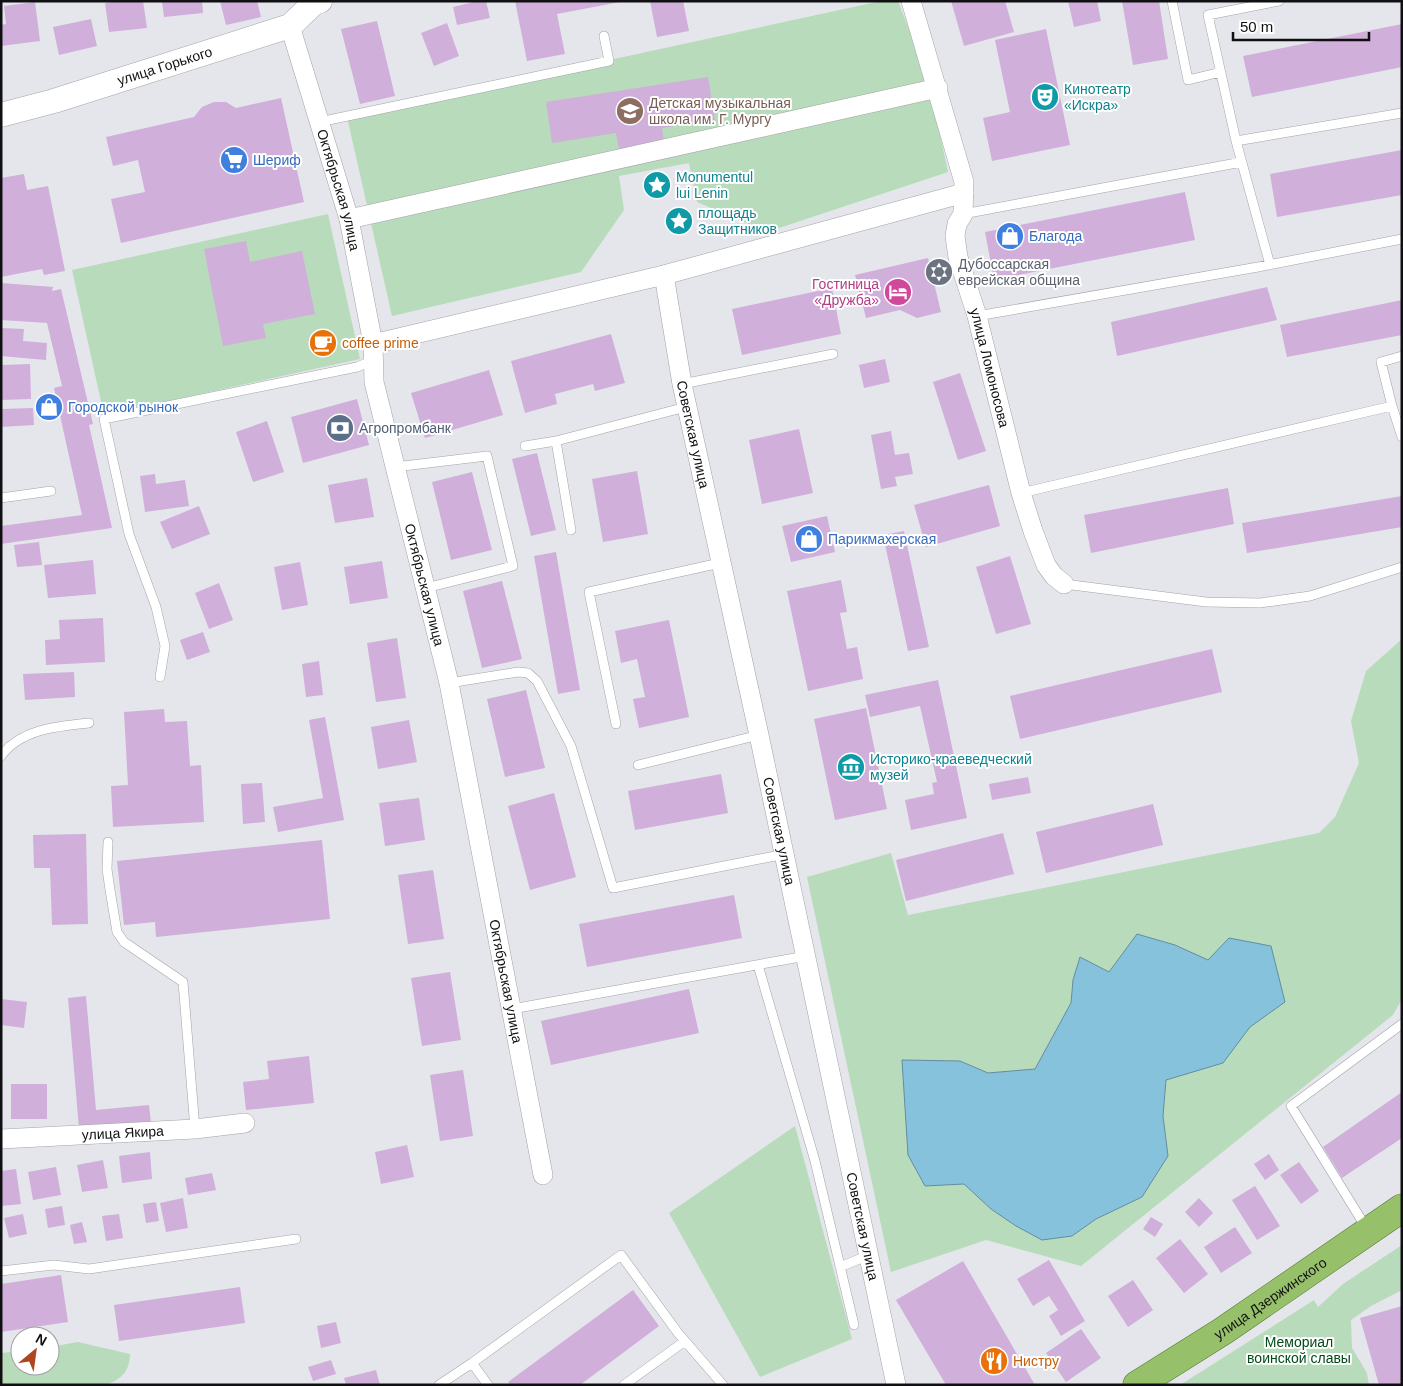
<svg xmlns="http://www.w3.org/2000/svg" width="1403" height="1386" font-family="Helvetica,sans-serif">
  <rect width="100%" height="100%" fill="#e5e6eb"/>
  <path fill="#b8dbbb" d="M 881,1 L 898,1 L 928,79 L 948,172 L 767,232 L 697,202 L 689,163 L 619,176 L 624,210 L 581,272 L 392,316 L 347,117 Z
    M 328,214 L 360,359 L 104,415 L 72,270 Z
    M 1402,639 L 1402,999 L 1393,1015 L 1081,1266 L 986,1240 L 891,1272 L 807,877 L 891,853 L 908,915 L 1319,833 L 1335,817 L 1359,763 L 1351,721 L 1366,671 Z
    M 795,1126 L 852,1339 L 760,1377 L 669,1213 Z
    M 1402,1245 L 1402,1290 L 1371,1306 L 1351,1320 L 1352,1348 L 1367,1373 L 1369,1385 L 1180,1385 L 1314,1300 L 1318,1307 L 1343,1284 Z
    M 78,1342 L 130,1354 C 129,1373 122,1378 106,1385 L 1,1385 L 1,1353 L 20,1351 L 20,1366 L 50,1366 L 50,1347 Z"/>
  <path fill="#87c2dd" stroke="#638da0" d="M 1137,934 L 1175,945 L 1208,960 L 1229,938 L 1271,946 L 1285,1002 L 1250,1027 L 1223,1063 L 1166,1080 L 1163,1116 L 1168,1156 L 1142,1197 L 1096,1219 L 1072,1236 L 1042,1240 L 1016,1226 L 991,1209 L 964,1184 L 925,1186 L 908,1155 L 902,1060 L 960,1061 L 988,1073 L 1035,1069 L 1071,1003 L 1073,980 L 1080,957 L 1109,972 Z"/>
  <path fill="#d0afdb" d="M 120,1 L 143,1 L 147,28 L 109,32 L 105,3 Z
    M 162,1 L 202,1 L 203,13 L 164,17 Z
    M 220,1 L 257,1 L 261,17 L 226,25 Z
    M 478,1 L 486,1 L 490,18 L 457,25 L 453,7 Z
    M 515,1 L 620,1 L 620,2 L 557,14 L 565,54 L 527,61 Z
    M 650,1 L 683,1 L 689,31 L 657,37 Z
    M 951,1 L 1005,1 L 1014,32 L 964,46 Z
    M 1068,1 L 1097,1 L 1101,21 L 1074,27 Z
    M 1122,1 L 1159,1 L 1168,59 L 1133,65 Z
    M 35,2 L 40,41 L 1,46 L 1,25 L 6,24 L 4,6 Z
    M 91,19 L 97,46 L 59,55 L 53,27 Z
    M 377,21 L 395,96 L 360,104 L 341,29 Z
    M 447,23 L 459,56 L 434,66 L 421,33 Z
    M 1402,24 L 1402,67 L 1252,97 L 1243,56 Z
    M 1046,29 L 1070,145 L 992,161 L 983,118 L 1010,112 L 995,40 Z
    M 708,77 L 715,120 L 662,128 L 665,148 L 620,155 L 616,133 L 552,143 L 546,102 Z
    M 281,98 L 304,202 L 121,243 L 111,199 L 145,192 L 138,160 L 113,166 L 106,137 L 194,117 L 202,107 L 214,102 L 226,102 L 236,108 Z
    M 1402,150 L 1402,195 L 1277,217 L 1270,174 Z
    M 24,174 L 27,190 L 48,186 L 65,271 L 44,275 L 42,269 L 1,277 L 1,178 Z
    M 1185,192 L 1195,240 L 994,280 L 985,232 Z
    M 246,241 L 250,262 L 302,251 L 315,314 L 263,324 L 266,338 L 223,346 L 204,249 Z
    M 928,258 L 941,312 L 917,318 L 900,310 L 866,318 L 855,275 Z
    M 1,283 L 53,287 L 52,291 L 61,289 L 93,424 L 89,425 L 112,528 L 1,544 L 1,526 L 82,515 L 54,388 L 62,386 L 47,323 L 1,320 Z
    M 1267,287 L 1277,320 L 1117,356 L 1111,322 Z
    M 832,288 L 841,334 L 742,355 L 732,309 Z
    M 1402,300 L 1402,335 L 1287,357 L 1280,325 Z
    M 1,328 L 24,329 L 23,341 L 47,343 L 46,360 L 1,356 Z
    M 335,333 L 338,347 L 312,353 L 308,339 Z
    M 611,334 L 625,383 L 595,391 L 593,384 L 555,394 L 557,404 L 525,413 L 511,361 Z
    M 885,359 L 890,382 L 864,388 L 859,365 Z
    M 30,364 L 31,399 L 1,400 L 1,365 Z
    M 489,370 L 503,415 L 425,438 L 411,393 Z
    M 960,373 L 986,451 L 958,460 L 933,382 Z
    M 357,399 L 369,445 L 303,463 L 291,417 Z
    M 33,408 L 34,425 L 1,427 L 1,409 Z
    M 267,421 L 284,472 L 253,482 L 236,432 Z
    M 799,429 L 813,493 L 762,504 L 749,440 Z
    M 891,431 L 895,455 L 909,453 L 913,474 L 895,477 L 897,486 L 881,489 L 871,435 Z
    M 537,453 L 556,530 L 531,536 L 512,459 Z
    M 637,471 L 648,534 L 603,542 L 592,479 Z
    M 472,472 L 492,550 L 451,560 L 432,482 Z
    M 155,474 L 156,484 L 185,480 L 189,506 L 145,512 L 140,476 Z
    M 367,478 L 374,517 L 335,523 L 328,485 Z
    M 989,485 L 1000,526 L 926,547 L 914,505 Z
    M 1228,488 L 1234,524 L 1091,553 L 1084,515 Z
    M 1402,496 L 1402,527 L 1247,553 L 1242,523 Z
    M 199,506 L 210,534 L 172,549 L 160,522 Z
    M 827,516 L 835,552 L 791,562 L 782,526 Z
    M 904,531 L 929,647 L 908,651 L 883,535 Z
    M 39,542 L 42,565 L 17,567 L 14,545 Z
    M 556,552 L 580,690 L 558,694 L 534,556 Z
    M 1010,556 L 1031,624 L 996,634 L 976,567 Z
    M 93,560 L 96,594 L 48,598 L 44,565 Z
    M 382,561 L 388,598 L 350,604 L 344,567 Z
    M 300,562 L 308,605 L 282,610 L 274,567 Z
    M 841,580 L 847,612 L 840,613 L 847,649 L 857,647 L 863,679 L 808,691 L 787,591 Z
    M 502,581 L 522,659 L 482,668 L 463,591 Z
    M 219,583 L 233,620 L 209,629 L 195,593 Z
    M 103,618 L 105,662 L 46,665 L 45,640 L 60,639 L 59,620 Z
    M 669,620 L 689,717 L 639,728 L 633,699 L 645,697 L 637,659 L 621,663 L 615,631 Z
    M 203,632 L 210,652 L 187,660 L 180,640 Z
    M 397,638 L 406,698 L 376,702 L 367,643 Z
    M 1212,649 L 1222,692 L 1020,739 L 1010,696 Z
    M 319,661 L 323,695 L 306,697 L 302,664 Z
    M 74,672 L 75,697 L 25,700 L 23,674 Z
    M 938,680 L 967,818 L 911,830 L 905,800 L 934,794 L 932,783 L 937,782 L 920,706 L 870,717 L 865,695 Z
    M 526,690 L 545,768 L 505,777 L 487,699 Z
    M 866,708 L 887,809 L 835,820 L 814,719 Z
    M 164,709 L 165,722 L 187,721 L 190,766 L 201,765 L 204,822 L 113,827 L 111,786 L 128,785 L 124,712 Z
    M 325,717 L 344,820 L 278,832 L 273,807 L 323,798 L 309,720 Z
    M 409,720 L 417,762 L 378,769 L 371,727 Z
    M 721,774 L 728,813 L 635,830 L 628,791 Z
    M 1028,777 L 1031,793 L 992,800 L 989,784 Z
    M 262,783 L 265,822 L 243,824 L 241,784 Z
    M 554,793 L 576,877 L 530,890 L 508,806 Z
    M 419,798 L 425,840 L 385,846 L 379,803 Z
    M 1153,804 L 1163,845 L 1046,873 L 1036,832 Z
    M 1003,833 L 1014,874 L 906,901 L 896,860 Z
    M 86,834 L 88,924 L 52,925 L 50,868 L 34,868 L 33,835 Z
    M 322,840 L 330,919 L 156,937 L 155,922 L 124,925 L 117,861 Z
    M 433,870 L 444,939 L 408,944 L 398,875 Z
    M 734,895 L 742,938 L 587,967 L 579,924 Z
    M 450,972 L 461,1040 L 422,1046 L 411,978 Z
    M 689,989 L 699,1033 L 551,1065 L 541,1021 Z
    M 86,996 L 96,1110 L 149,1105 L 151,1123 L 79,1129 L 68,998 Z
    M 1,999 L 27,1002 L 24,1028 L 1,1025 Z
    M 309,1056 L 314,1103 L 246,1110 L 243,1082 L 269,1079 L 267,1061 Z
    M 463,1070 L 473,1136 L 440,1141 L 430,1075 Z
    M 11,1084 L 47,1084 L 47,1119 L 11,1119 Z
    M 1402,1092 L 1402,1138 L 1342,1178 L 1323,1147 Z
    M 407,1145 L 414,1177 L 381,1184 L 375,1152 Z
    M 150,1152 L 152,1179 L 122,1183 L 119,1156 Z
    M 1269,1154 L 1279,1170 L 1265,1180 L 1254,1164 Z
    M 103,1160 L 108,1188 L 82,1192 L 77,1165 Z
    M 1299,1162 L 1319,1191 L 1301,1204 L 1280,1175 Z
    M 56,1167 L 61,1195 L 33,1200 L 28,1172 Z
    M 16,1169 L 21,1204 L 1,1206 L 1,1171 Z
    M 212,1173 L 216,1190 L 188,1195 L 185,1178 Z
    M 1255,1186 L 1280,1226 L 1257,1240 L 1232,1200 Z
    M 183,1198 L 188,1228 L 166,1232 L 160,1203 Z
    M 1199,1198 L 1213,1213 L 1199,1227 L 1185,1212 Z
    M 156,1202 L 159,1221 L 146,1223 L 143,1204 Z
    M 62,1206 L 65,1225 L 48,1228 L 45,1209 Z
    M 23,1214 L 27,1234 L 9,1238 L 4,1218 Z
    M 119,1214 L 123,1238 L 106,1241 L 102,1216 Z
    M 1151,1217 L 1163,1224 L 1155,1237 L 1143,1229 Z
    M 82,1222 L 87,1242 L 74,1244 L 70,1225 Z
    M 1235,1227 L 1252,1253 L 1221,1273 L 1204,1247 Z
    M 1180,1239 L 1208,1274 L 1184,1293 L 1156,1258 Z
    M 1049,1260 L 1085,1321 L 1061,1336 L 1049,1316 L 1058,1310 L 1049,1296 L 1033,1306 L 1017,1279 Z
    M 963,1261 L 1035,1385 L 946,1385 L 896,1300 Z
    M 61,1275 L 68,1322 L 1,1332 L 1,1284 Z
    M 1133,1280 L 1153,1310 L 1128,1327 L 1108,1296 Z
    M 240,1287 L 245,1323 L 119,1341 L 114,1305 Z
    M 633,1290 L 659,1326 L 580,1385 L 511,1385 L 508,1382 Z
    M 1402,1306 L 1402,1385 L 1379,1385 L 1360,1318 Z
    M 336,1322 L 341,1343 L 321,1348 L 317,1326 Z
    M 1081,1329 L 1101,1358 L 1066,1382 L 1046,1353 Z
    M 331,1360 L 336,1374 L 313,1381 L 308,1367 Z
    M 376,1370 L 380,1385 L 346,1385 L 344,1378 Z"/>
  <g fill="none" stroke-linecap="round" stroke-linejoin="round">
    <defs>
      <path id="service" d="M 1172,1 L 1188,80 L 1221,72
        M 319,122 L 609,61 L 604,36
        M 1236,141 L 1402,113
        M 963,214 L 1242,162
        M 1270,265 L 1236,141 L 1208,15 L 1279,1
        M 977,316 L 1258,267 L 1402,239
        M 682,384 L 833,354
        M 1392,406 L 1402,437
        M 556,441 L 571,530
        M 525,446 L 556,441 L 686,407
        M 395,467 L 487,456 L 513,566 L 426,588
        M 1021,493 L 1392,406 L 1381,362 L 1402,356
        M 1,498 L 51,491
        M 1064,584 L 1206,602 L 1260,603 L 1310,596 L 1402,567
        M 160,677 L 165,646 L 156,607 L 129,534 L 104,419 L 357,367 L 374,360
        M 449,683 L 518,672 L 528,673 L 537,681 L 571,746 L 613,888 L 785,854
        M 616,724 L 589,592 L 720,563
        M 1,756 C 21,729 58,726 89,723
        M 638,765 L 759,735
        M 108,842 L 107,869 L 110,890 L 117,932 L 124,942 L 183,982 L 195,1129
        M 758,965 L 815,1161 L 854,1325
        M 512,1009 L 806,956
        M 1367,1229 L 1291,1106 L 1402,1024
        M 840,1267 L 869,1255
        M 1,1271 L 54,1265 L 89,1269 L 296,1239
        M 472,1363 L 488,1385
        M 439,1385 L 472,1363 L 621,1255 L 678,1333 L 723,1385
        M 624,1385 L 685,1341"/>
      <g id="minor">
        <path id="s1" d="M 911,1 L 964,182 L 963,214 L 957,224 L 955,236 L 958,257 L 977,316 L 1021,493 L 1033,531 L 1046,565 L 1054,576 L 1064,584"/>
        <path id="s2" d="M 290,26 L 349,219 L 373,344 L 374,382 L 449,683 L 543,1175"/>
        <path d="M 349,219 L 938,88"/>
        <path id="s3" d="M 664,275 L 682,384 L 759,735 L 896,1385"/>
        <path d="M 373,344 L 664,275 L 964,193"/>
        <path id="s4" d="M 1,1139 L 195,1129 L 245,1123"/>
      </g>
      <g id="tertiary">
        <path id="s5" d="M 1,115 L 54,101 L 290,26 L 314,3 L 320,1"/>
      </g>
      <g id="trunk">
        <path id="s6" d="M 1137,1385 L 1223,1331 L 1402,1208"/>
      </g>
    </defs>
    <use href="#service" stroke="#a2a3a8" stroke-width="10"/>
    <use href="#minor" stroke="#a2a3a8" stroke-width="20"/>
    <use href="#tertiary" stroke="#a2a3a8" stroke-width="25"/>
    <use href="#trunk" stroke="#577934" stroke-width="29"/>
    <use href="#service" stroke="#fff" stroke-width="9"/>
    <use href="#minor" stroke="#fff" stroke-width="19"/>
    <use href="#tertiary" stroke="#fff" stroke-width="24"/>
    <use href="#trunk" stroke="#97c06b" stroke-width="28"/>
  </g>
  <defs>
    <symbol id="theatre-disc" viewBox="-11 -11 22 22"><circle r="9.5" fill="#0f9aa8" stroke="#fff"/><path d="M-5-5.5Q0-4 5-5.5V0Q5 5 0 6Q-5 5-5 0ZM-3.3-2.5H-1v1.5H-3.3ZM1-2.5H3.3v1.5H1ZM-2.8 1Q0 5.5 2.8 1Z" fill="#fff"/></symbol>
    <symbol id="school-disc" viewBox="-11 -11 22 22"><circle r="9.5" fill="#8d6e63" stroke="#fff"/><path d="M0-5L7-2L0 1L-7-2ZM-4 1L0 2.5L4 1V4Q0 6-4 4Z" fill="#fff"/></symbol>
    <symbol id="supermarket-disc" viewBox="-11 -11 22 22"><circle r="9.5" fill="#3f7fe0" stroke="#fff"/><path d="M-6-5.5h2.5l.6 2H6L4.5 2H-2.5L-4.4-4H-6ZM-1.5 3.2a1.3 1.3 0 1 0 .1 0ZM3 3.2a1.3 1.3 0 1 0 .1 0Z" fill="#fff"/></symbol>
    <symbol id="sight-disc" viewBox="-11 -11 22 22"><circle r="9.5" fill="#0f9aa8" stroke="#fff"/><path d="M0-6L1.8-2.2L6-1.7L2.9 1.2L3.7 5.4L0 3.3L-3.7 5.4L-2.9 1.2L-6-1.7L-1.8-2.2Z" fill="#fff"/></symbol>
    <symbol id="shop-disc" viewBox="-11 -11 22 22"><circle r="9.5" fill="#3f7fe0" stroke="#fff"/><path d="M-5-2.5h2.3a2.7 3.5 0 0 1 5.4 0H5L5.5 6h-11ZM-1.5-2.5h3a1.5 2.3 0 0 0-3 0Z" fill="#fff"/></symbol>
    <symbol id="synagogue-disc" viewBox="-11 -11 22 22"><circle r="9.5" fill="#6b7280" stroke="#fff"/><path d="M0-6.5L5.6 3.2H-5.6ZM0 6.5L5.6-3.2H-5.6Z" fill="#fff"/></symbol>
    <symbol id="hotel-disc" viewBox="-11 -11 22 22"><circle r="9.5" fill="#d1479c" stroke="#fff"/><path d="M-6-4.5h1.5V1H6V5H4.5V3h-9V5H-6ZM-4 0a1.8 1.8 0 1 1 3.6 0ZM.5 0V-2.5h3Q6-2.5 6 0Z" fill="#fff"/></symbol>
    <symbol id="cafe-disc" viewBox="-11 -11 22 22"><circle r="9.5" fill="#e8710a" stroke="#fff"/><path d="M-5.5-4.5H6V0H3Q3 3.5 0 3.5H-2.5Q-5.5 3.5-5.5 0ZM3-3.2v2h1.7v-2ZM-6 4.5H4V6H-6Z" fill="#fff"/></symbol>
    <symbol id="bank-disc" viewBox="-11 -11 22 22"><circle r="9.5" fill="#5c6f8a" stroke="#fff"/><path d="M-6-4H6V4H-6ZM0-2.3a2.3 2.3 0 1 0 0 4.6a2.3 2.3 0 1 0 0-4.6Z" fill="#fff"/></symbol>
    <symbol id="museum-disc" viewBox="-11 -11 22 22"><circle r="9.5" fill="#0f9aa8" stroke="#fff"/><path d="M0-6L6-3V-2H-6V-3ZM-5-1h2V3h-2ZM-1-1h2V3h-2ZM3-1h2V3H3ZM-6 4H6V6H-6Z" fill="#fff"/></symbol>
    <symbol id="restaurant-disc" viewBox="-11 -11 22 22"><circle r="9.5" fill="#e8710a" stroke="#fff"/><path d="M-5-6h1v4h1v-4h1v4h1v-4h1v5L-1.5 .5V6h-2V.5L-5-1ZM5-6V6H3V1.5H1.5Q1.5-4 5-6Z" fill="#fff"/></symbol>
  </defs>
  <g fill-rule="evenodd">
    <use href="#theatre-disc" x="1029" y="81" width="32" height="32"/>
    <use href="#school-disc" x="614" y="95" width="32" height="32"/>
    <use href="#supermarket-disc" x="218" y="144" width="32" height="32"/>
    <use href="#sight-disc" x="641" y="169" width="32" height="32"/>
    <use href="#sight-disc" x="663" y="205" width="32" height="32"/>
    <use href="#shop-disc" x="994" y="220" width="32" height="32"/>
    <use href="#synagogue-disc" x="923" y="256" width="32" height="32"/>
    <use href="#hotel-disc" x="882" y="276" width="32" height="32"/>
    <use href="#cafe-disc" x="307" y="327" width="32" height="32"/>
    <use href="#shop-disc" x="33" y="391" width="32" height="32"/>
    <use href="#bank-disc" x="324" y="412" width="32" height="32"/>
    <use href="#shop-disc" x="793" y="523" width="32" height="32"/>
    <use href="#museum-disc" x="835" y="751" width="32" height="32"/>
    <use href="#restaurant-disc" x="978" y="1345" width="32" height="32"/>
  </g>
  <g text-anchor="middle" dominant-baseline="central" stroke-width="4" stroke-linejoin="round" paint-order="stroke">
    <g font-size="14" fill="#101012" stroke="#fff">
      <text stroke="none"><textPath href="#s5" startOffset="171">улица Горького</textPath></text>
      <text stroke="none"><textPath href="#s2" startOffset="171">Октябрьская улица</textPath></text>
      <text stroke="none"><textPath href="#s1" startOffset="381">улица Ломоносова</textPath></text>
      <text stroke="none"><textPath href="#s3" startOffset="162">Советская улица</textPath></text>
      <text stroke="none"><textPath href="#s2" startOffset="576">Октябрьская улица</textPath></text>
      <text stroke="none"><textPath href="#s3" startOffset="568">Советская улица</textPath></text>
      <text stroke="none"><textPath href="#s2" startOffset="981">Октябрьская улица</textPath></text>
      <text stroke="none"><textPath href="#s4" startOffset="122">улица Якира</textPath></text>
      <text stroke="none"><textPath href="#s3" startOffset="972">Советская улица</textPath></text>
      <text stroke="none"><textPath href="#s6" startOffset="159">улица Дзержинского</textPath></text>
    </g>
    <g font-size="14" fill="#0d838f" stroke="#fff" text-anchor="start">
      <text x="1064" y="89">Кинотеатр<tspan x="1064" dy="16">«Искра»</tspan></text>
      <text x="676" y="177">Monumentul<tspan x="676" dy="16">lui Lenin</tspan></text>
      <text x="698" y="213">площадь<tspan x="698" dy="16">Защитников</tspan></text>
      <text x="870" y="759">Историко-краеведческий<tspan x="870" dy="16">музей</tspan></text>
    </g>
    <g font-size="14" fill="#785e54" stroke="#fff" text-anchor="start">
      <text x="649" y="103">Детская музыкальная<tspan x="649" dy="16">школа им. Г. Мургу</tspan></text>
    </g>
    <g font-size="14" fill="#366cbe" stroke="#fff" text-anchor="start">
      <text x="253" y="160">Шериф</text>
      <text x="1029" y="236">Благода</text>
      <text x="68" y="407">Городской рынок</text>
      <text x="828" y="539">Парикмахерская</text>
    </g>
    <g font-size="14" fill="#5b616d" stroke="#fff" text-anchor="start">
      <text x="958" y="264">Дубоссарская<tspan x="958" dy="16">еврейская община</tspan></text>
    </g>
    <g font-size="14" fill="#b23c85" stroke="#fff" text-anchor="end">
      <text x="879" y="284">Гостиница<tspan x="879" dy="16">«Дружба»</tspan></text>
    </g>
    <g font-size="14" fill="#c56008" stroke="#fff" text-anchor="start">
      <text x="342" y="343">coffee prime</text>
      <text x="1013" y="1361">Нистру</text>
    </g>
    <g font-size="14" fill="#4e5e75" stroke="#fff" text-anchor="start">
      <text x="359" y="428">Агропромбанк</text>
    </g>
    <g font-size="14" fill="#014919" stroke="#fff">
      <text x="1299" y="1342">Мемориал<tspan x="1299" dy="16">воинской славы</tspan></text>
    </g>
  </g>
  <rect width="1403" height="1386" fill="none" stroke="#101012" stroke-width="5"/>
  <g transform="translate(35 1351) rotate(29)"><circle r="24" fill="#ffffff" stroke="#9f9fa0"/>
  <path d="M0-4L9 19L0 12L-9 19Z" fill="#ae4721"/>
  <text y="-8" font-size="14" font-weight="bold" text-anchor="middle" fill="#101012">N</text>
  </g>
  <path d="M1233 32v8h136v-8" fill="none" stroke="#101012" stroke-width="2.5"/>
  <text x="1240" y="32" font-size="15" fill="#101012" stroke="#ffffff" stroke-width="4" paint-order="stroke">50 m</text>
</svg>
